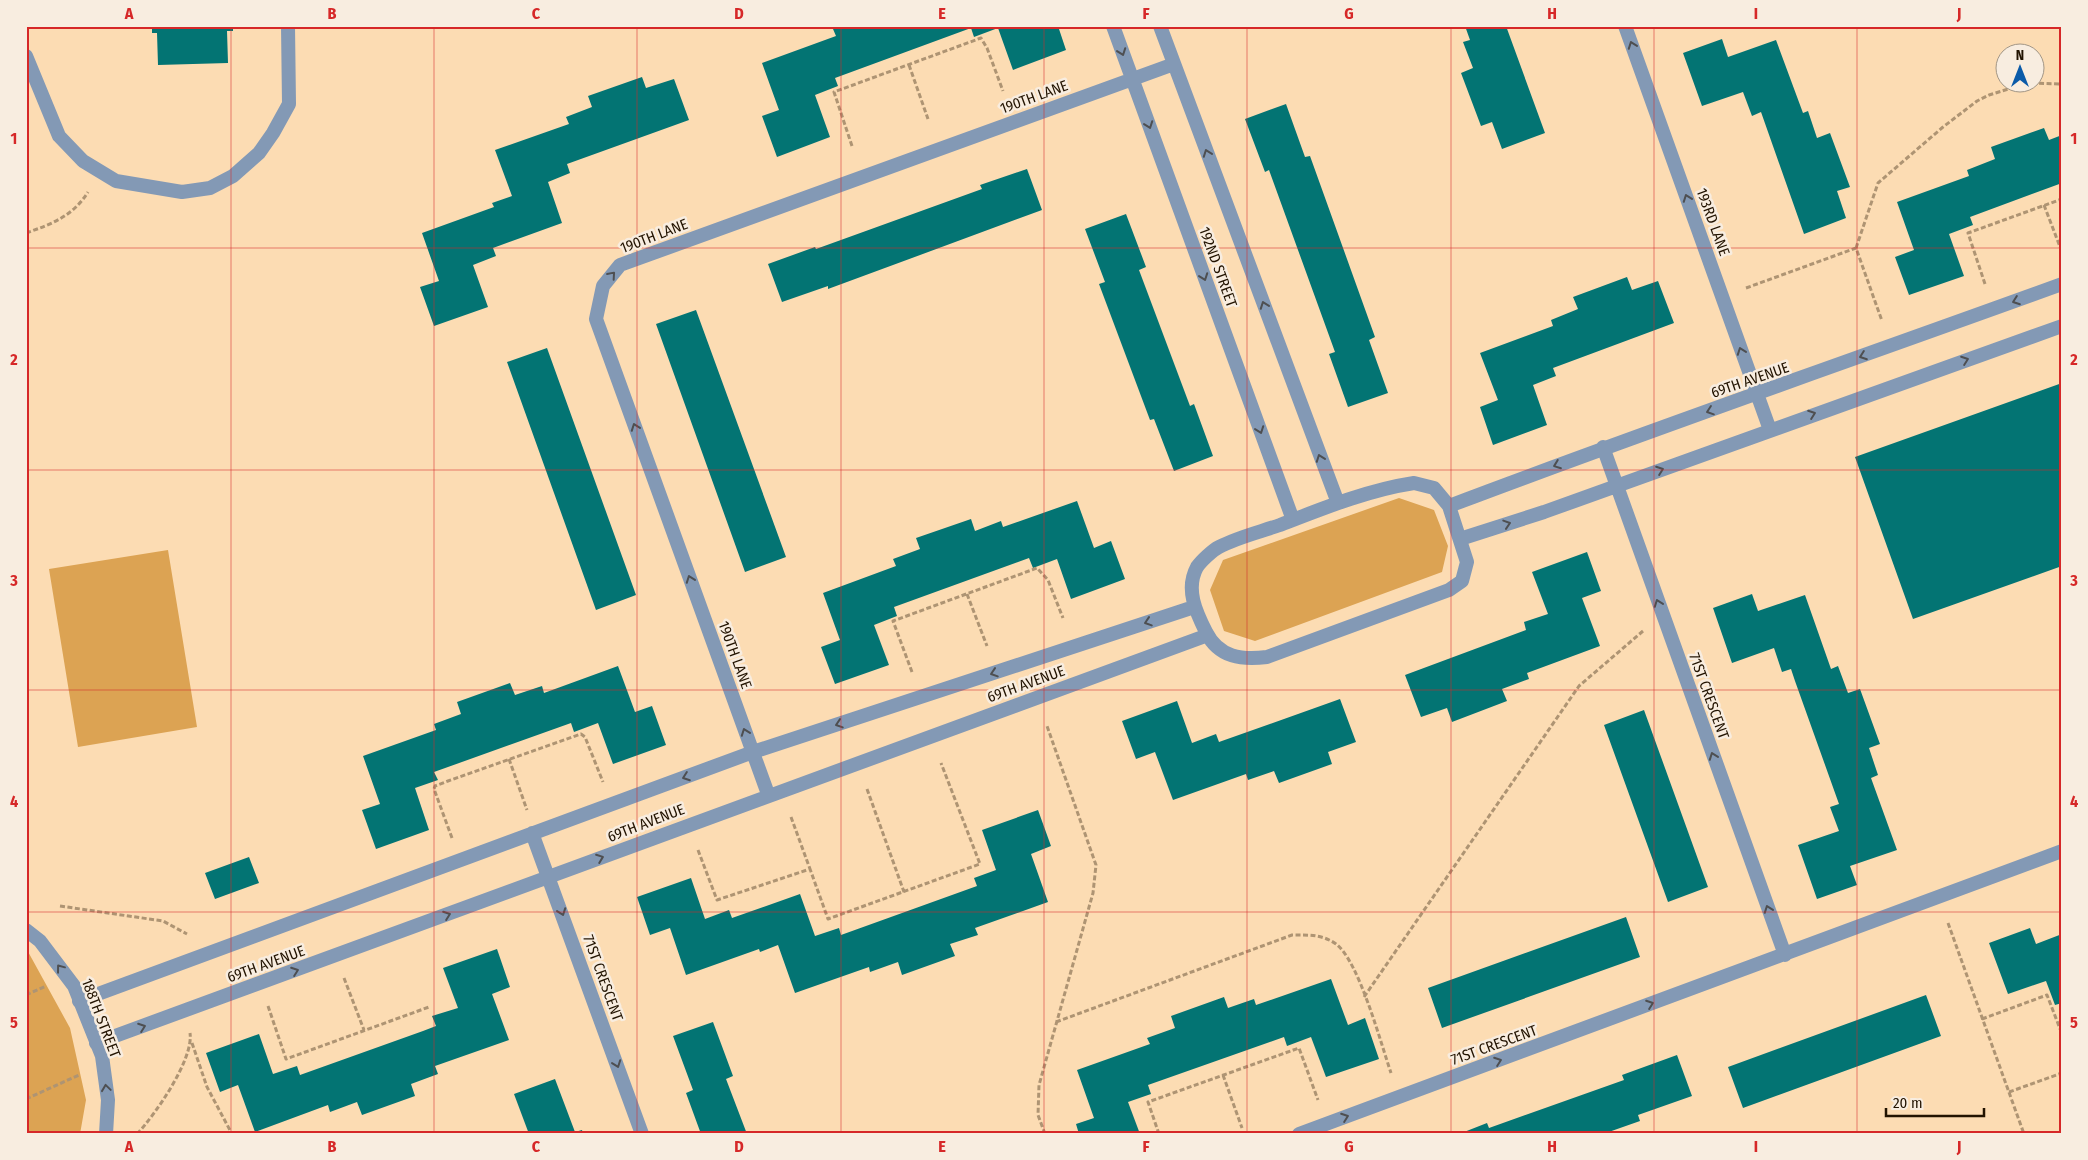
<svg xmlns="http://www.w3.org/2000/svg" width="2088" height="1160" font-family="'Fira Sans Condensed',sans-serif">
  <rect width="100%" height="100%" fill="#fcdcb3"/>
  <path fill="#dca353" d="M 1399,498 L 1434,510 L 1448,546 L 1442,572 L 1255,641 L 1224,631 L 1210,590 L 1223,560 Z
    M 168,550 L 197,727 L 78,747 L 49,569 Z
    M 26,948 L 70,1028 L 86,1100 L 80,1134 L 26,1134 Z"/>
  <path fill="#037473" d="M 152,26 L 233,26 L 233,31 L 227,31 L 228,63 L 158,65 L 157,33 L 152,33 Z
    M 842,26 L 1058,26 L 1066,50 L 1013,70 L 998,28 L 974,37 L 971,28 L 835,78 L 838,86 L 815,95 L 830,137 L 777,157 L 762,116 L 779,110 L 762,63 L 836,36 L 833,29 Z
    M 1465,26 L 1506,26 L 1545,133 L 1502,149 L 1492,122 L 1481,126 L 1461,73 L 1473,68 L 1463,42 L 1470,40 Z
    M 1722,39 L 1728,57 L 1776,40 L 1803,113 L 1808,111 L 1817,138 L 1830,133 L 1850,187 L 1837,191 L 1846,218 L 1804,234 L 1761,112 L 1752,116 L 1743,92 L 1702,106 L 1683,53 Z
    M 642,77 L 646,88 L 674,79 L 689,120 L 567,164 L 570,173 L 548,182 L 562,223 L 493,248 L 496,256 L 473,265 L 488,307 L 434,326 L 420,287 L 439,281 L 422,233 L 494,207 L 492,203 L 512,196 L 495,150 L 569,124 L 566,117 L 592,107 L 588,96 Z
    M 1286,104 L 1305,157 L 1310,156 L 1375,337 L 1369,340 L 1388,393 L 1348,407 L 1329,354 L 1335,352 L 1269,170 L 1265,172 L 1245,119 Z
    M 2044,128 L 2049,140 L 2062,135 L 2062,183 L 1970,217 L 1973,225 L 1949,234 L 1964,276 L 1909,295 L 1895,257 L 1914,250 L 1897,202 L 1969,176 L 1967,170 L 1995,159 L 1991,147 Z
    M 1027,169 L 1042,210 L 828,289 L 828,286 L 782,302 L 768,264 L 815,247 L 816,249 L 982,189 L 980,185 Z
    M 1126,214 L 1146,267 L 1139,270 L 1190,406 L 1194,404 L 1213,456 L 1174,471 L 1154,419 L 1150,420 L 1099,284 L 1105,282 L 1085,229 Z
    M 1627,277 L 1632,290 L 1658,281 L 1674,323 L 1553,368 L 1556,376 L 1533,385 L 1547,425 L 1493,445 L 1480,407 L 1498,400 L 1480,353 L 1553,326 L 1551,320 L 1578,309 L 1573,297 Z
    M 696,310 L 786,557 L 745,572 L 656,324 Z
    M 547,348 L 636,595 L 596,610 L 507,362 Z
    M 2062,383 L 2062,566 L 1913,619 L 1855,457 Z
    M 1077,501 L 1094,548 L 1111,541 L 1125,579 L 1071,599 L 1057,559 L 1033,568 L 1029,558 L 894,607 L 897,616 L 874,625 L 889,665 L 835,684 L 821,647 L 840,640 L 823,593 L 896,566 L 893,559 L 920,549 L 916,538 L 971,519 L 975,531 L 1001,521 L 1003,527 Z
    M 1587,552 L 1601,591 L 1582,598 L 1600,646 L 1527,673 L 1529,679 L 1502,689 L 1507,701 L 1452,722 L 1447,708 L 1421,717 L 1405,675 L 1526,630 L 1524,622 L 1548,614 L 1532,572 Z
    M 1752,594 L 1758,611 L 1805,595 L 1831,669 L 1838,666 L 1848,693 L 1860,689 L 1880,744 L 1869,748 L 1878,775 L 1871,778 L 1897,850 L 1850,866 L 1857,885 L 1817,899 L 1798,845 L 1839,831 L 1830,807 L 1839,804 L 1795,681 L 1791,669 L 1782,672 L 1774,648 L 1732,663 L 1713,608 Z
    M 618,666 L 635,712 L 652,706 L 666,745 L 613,764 L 598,723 L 574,732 L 571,723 L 434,772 L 438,780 L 415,788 L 429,830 L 376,849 L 362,810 L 380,804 L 363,756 L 436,730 L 434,724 L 461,714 L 457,702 L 510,683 L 515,695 L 542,686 L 544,693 Z
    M 1340,699 L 1356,742 L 1328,752 L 1332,764 L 1279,783 L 1274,771 L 1248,780 L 1246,774 L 1173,800 L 1155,752 L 1136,759 L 1122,721 L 1177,701 L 1192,743 L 1216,734 L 1219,742 Z
    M 1644,710 L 1708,887 L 1668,902 L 1604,725 Z
    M 1038,810 L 1051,846 L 1031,854 L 1048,902 L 975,928 L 978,935 L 950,944 L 955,956 L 902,975 L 898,962 L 870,972 L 869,967 L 795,993 L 778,945 L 760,952 L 759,949 L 686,975 L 670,928 L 650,935 L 637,897 L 691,878 L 705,919 L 729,910 L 732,918 L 800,894 L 815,936 L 839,928 L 841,935 L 977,886 L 974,878 L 996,870 L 982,830 Z
    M 249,857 L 259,883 L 215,899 L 205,873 Z
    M 1626,917 L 1640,957 L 1442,1028 L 1428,988 Z
    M 2030,928 L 2036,944 L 2062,934 L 2062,1003 L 2055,1005 L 2046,981 L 2008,994 L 1989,943 Z
    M 497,949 L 510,987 L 492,994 L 509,1040 L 435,1066 L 438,1074 L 411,1084 L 415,1096 L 362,1115 L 357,1102 L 330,1112 L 328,1105 L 255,1132 L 238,1085 L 220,1092 L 206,1053 L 259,1034 L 273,1074 L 297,1066 L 300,1075 L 423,1031 L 436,1026 L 432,1016 L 458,1008 L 443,968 Z
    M 1331,979 L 1348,1025 L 1365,1018 L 1379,1059 L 1326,1077 L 1311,1037 L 1287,1046 L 1284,1037 L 1148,1085 L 1151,1094 L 1128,1102 L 1140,1134 L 1079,1134 L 1076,1124 L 1094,1118 L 1077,1070 L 1150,1044 L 1147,1038 L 1175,1028 L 1171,1016 L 1224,997 L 1228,1008 L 1254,999 L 1256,1005 Z
    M 1926,995 L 1941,1036 L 1743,1108 L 1728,1067 Z
    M 713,1022 L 733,1076 L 726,1079 L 747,1134 L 701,1134 L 686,1093 L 693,1090 L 673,1036 Z
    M 1677,1055 L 1692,1096 L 1638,1115 L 1640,1121 L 1603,1134 L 1459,1134 L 1487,1123 L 1489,1128 L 1624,1080 L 1622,1075 Z
    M 555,1079 L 575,1132 L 582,1130 L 583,1134 L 529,1134 L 514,1094 Z"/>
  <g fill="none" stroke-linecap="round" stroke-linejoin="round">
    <path stroke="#ae9473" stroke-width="3" stroke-dasharray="5 2.5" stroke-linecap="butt" d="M 909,65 L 928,119
      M 852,146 L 834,92 L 981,38 L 987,48 L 1003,91
      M 2044,205 L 2062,252
      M 26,233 C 52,224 73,216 88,192
      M 1856,248 L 1878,183 L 1943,127 L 1977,101 L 1989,95 L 2028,83 L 2062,84
      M 1985,284 L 1968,233 L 2062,199
      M 1746,288 L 1856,248 L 1882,321
      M 967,594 L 987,646
      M 912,672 L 893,621 L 1037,568 L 1048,580 L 1063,618
      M 509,759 L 527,810
      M 867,789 L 904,892
      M 791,817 L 810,869
      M 452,838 L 434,789 L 435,786 L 448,781 L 581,734 L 585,737 L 603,782
      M 698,850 L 717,900 L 810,869 L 828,919 L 980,864 L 941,763
      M 60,906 L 163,921 L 187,934
      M 1948,923 L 2024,1134
      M 344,978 L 364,1030
      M 26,995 L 46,986
      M 1364,997 L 1579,686 L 1643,631
      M 268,1006 L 286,1059 L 429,1007
      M 1982,1019 L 2047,995 L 2062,1034
      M 1056,1022 L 1292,935 C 1308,935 1322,934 1336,944 C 1359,961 1381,1044 1391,1073
      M 192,1043 L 207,1087 L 232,1134
      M 1223,1075 L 1242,1128
      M 2009,1092 L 2062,1073
      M 26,1099 L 79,1075
      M 137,1134 C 155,1115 194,1059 190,1033
      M 1045,1134 L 1038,1115 L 1039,1085 L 1093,893 L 1096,865 L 1047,726
      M 1159,1134 L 1148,1102 L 1299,1048 L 1318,1100"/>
    <path stroke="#8399b5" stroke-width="14" d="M 26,56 L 59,136 L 83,161 L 116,181 L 182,192 L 210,188 L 233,176 L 259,153 L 273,133 L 289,104 L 288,26"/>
    <path stroke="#8399b5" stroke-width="14" d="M 1113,26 L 1293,520
      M 1160,26 L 1338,503
      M 1625,26 L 1770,430
      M 1603,447 L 1785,955
      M 1414,483 L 1434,488 L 1449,506 L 1467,562 L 1462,581 L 1449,590 L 1267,657 C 1242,660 1219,658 1206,632 C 1196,612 1185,589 1197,567 C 1201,561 1213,550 1219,547 C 1238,537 1260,532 1280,525 C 1324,508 1368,490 1414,483 Z
      M 1449,506 C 1652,429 1858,358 2062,284
      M 1460,539 L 1544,512 L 2062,326
      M 768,794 L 596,319 L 603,286 L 620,265 L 1174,64
      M 532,833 L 642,1134
      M 79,1001 L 753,752 L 1194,607
      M 96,1043 C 467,908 837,770 1208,635
      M 1299,1134 L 2062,851"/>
    <path stroke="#8399b5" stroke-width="14" d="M 26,930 L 40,941 L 74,986 L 102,1056 L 108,1100 L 106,1134"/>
  </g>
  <defs><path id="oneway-chevron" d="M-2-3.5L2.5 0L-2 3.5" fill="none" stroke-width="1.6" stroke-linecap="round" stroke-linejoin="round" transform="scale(1.25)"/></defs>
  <g stroke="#4e4f51">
    <use href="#oneway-chevron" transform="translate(1632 45) rotate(-110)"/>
    <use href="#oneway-chevron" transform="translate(1122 52) rotate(70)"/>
    <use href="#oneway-chevron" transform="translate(1149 125) rotate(70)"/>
    <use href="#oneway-chevron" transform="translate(1207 153) rotate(-110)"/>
    <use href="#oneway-chevron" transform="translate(1687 198) rotate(-110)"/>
    <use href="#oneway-chevron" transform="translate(612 275) rotate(-49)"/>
    <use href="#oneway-chevron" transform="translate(1204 277) rotate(70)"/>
    <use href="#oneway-chevron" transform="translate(2016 301) rotate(160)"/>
    <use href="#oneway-chevron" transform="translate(1264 305) rotate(-110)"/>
    <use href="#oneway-chevron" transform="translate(1741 351) rotate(-110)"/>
    <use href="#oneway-chevron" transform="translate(1863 356) rotate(160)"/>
    <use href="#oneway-chevron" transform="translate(1965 360) rotate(-20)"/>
    <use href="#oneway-chevron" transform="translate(1710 411) rotate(161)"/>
    <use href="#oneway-chevron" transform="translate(1812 414) rotate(-20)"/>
    <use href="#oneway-chevron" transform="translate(635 427) rotate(-110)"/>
    <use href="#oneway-chevron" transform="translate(1260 430) rotate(70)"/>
    <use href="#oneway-chevron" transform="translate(1320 458) rotate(-110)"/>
    <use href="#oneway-chevron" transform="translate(1557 465) rotate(159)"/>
    <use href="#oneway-chevron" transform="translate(1660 470) rotate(-20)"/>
    <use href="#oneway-chevron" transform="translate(1507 524) rotate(-18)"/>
    <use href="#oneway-chevron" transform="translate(690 579) rotate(-110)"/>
    <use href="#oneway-chevron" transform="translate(1658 603) rotate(-110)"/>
    <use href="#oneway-chevron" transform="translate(1148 622) rotate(162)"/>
    <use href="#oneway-chevron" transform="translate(994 673) rotate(162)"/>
    <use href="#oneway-chevron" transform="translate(839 724) rotate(162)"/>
    <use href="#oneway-chevron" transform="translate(745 732) rotate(-110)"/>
    <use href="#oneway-chevron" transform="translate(1713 756) rotate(-110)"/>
    <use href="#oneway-chevron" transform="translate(686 777) rotate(160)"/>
    <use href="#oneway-chevron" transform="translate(600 858) rotate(-21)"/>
    <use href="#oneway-chevron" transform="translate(1768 909) rotate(-110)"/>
    <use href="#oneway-chevron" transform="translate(562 912) rotate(70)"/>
    <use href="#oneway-chevron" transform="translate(447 915) rotate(-20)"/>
    <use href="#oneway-chevron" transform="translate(60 968) rotate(-127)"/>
    <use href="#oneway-chevron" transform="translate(295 971) rotate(-20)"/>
    <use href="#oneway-chevron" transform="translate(1650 1004) rotate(-20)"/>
    <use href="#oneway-chevron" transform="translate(142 1027) rotate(-20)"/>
    <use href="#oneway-chevron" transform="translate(1498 1061) rotate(-20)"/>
    <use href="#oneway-chevron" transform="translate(617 1064) rotate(70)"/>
    <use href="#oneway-chevron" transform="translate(106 1088) rotate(-98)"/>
    <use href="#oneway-chevron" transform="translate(1345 1117) rotate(-20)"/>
  </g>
  <path fill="none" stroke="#d62828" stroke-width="1" stroke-opacity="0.55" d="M 231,26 L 231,1134M 434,26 L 434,1134M 637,26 L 637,1134M 841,26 L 841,1134M 1044,26 L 1044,1134M 1247,26 L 1247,1134M 1451,26 L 1451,1134M 1654,26 L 1654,1134M 1857,26 L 1857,1134M 26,248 L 2062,248M 26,470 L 2062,470M 26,690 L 2062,690M 26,912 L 2062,912"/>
  <g text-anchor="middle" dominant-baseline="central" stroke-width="5" stroke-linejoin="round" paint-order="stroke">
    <g font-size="15" fill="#221300" stroke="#f8ede0">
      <text transform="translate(1034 97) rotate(-20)">190TH LANE</text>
      <text transform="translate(1713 222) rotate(70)">193RD LANE</text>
      <text transform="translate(654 236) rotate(-21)">190TH LANE</text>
      <text transform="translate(1218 267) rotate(70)">192ND STREET</text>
      <text transform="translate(1750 380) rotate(-19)">69TH AVENUE</text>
      <text transform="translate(735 655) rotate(70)">190TH LANE</text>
      <text transform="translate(1026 684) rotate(-20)">69TH AVENUE</text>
      <text transform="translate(1709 696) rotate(70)">71ST CRESCENT</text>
      <text transform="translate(646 823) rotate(-21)">69TH AVENUE</text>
      <text transform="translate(266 964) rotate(-20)">69TH AVENUE</text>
      <text transform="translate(603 978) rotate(70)">71ST CRESCENT</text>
      <text transform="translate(101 1018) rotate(69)">188TH STREET</text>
      <text transform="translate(1494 1045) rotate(-20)">71ST CRESCENT</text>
    </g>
  </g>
  <rect width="2088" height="1160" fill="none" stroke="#f8ede0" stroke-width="55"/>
  <g transform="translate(2020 68)"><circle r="24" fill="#f8ede0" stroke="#a29686"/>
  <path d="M0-4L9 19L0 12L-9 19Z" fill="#0b5ba9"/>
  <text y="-8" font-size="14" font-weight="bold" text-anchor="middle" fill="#221300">N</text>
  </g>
  <path d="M1886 1108v8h98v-8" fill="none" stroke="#221300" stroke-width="2.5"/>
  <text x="1893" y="1108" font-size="15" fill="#221300" stroke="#f8ede0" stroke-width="4" paint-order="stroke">20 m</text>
  <rect x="28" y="28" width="2032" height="1104" fill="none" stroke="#d62828" stroke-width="2"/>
  <g font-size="16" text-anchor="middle" font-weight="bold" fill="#d62828">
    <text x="129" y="19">A</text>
    <text x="332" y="19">B</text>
    <text x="536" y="19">C</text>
    <text x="739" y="19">D</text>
    <text x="942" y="19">E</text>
    <text x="1146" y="19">F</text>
    <text x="1349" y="19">G</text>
    <text x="1552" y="19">H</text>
    <text x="1756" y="19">I</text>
    <text x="1959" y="19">J</text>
    <text x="14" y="144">1</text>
    <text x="2074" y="144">1</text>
    <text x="14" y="365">2</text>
    <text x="2074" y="365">2</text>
    <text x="14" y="586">3</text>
    <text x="2074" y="586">3</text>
    <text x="14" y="807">4</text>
    <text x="2074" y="807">4</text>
    <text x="14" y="1028">5</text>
    <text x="2074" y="1028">5</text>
    <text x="129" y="1152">A</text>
    <text x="332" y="1152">B</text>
    <text x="536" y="1152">C</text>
    <text x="739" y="1152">D</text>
    <text x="942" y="1152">E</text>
    <text x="1146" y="1152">F</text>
    <text x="1349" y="1152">G</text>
    <text x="1552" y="1152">H</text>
    <text x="1756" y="1152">I</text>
    <text x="1959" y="1152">J</text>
  </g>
</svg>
